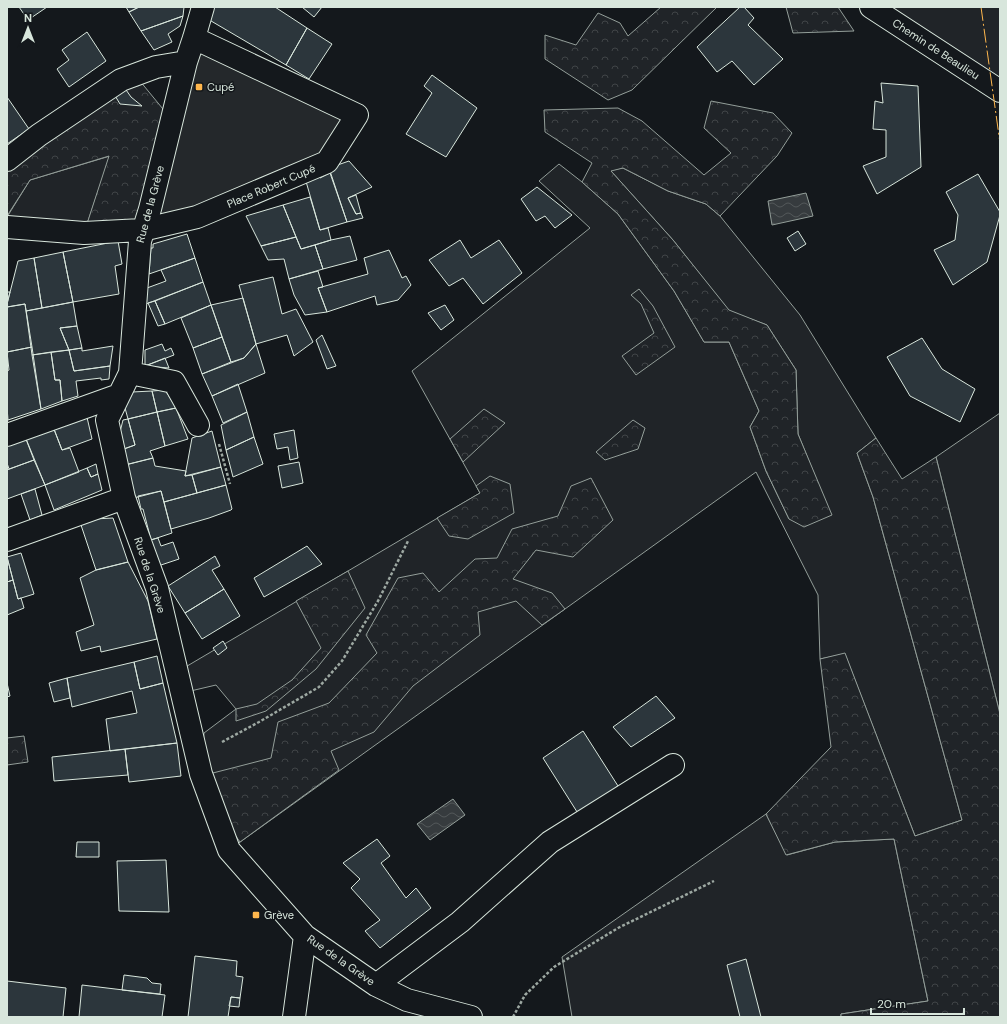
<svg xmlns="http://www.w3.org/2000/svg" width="1007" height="1024" font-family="'DM Sans',sans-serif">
  <defs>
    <pattern id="forest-crowns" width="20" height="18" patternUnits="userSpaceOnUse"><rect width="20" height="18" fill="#202428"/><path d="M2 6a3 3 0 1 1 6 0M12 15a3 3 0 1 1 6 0" fill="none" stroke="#404447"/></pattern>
    <pattern id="water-waves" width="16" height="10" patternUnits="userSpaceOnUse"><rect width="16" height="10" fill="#363b3e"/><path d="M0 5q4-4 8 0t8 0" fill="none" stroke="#525759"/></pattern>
  </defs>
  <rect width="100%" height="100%" fill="#14181c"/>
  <path fill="#202428" stroke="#939e99" d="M 871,7 L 1000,7 L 1000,91 Z
    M 110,156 L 86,227 L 7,217 L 30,180 Z
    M 559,164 L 582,182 L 618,214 L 674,291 L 704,342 L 729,342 L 759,411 L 750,427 L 766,471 L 789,519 L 831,515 L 798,434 L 796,370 L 767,325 L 729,311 L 673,240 L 610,170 L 623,168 L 668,191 L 706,204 L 720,216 L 800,315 L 876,438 L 857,453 L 873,497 L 962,820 L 915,836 L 845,654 L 820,659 L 818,595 L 756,472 L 229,850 L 201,774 L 204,733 L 236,709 L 216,685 L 182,693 L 177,672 L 480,493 L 412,371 L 590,228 L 539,181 Z
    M 1000,413 L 1000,714 L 936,457 Z
    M 766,814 L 787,855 L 835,842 L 894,839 L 928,1001 L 841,1014 L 841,1017 L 572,1017 L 562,957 Z"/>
  <path fill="url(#forest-crowns)" stroke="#939e99" d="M 661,7 L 717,7 L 632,90 L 608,100 L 545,59 L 545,35 L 576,45 L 598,13 L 620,23 L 628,36 Z
    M 786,7 L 838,7 L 854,31 L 793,33 Z
    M 135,75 L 172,120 L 142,230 L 84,233 L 109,156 L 30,180 L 7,216 L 7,160 Z
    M 711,101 L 773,113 L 792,133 L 777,156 L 720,216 L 706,204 L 668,191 L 623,168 L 611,171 L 673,240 L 729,310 L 767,325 L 796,370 L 798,434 L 832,515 L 804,527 L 789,519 L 766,471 L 750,427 L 759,411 L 729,342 L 704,342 L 674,291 L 618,214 L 582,182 L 592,163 L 545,132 L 544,110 L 618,108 L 642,121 L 704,175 L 731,153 L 704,128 Z
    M 639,289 L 653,306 L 675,347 L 636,375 L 622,356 L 654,333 L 641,304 L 631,295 Z
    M 484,409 L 505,423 L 463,462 L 450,439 Z
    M 633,420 L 645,428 L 638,449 L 605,460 L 596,452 Z
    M 876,438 L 902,479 L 936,457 L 1000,714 L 1000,1017 L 841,1017 L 841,1014 L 928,1001 L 894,839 L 835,842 L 786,855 L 766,814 L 831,747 L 820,659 L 845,653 L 915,836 L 962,820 L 873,497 L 857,453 Z
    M 490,476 L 510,484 L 514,513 L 468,539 L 449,536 L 437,518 L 480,493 L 476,486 Z
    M 591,478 L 613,520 L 573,557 L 536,550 L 513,579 L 552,593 L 565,609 L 542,625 L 516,601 L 478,612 L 480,635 L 413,686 L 374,732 L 331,751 L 339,770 L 240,842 L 221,815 L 209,774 L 271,758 L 278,722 L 329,703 L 377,653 L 366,635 L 398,578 L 423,573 L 439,592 L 475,559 L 497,558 L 512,529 L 558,516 L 571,486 Z
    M 348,571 L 365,608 L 316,669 L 266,711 L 236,721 L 236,709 L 257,704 L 292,680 L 321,648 L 296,601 Z
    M 24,736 L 28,762 L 7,765 L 7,738 Z"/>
  <path fill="#24282b" stroke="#939e99" d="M 194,38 L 357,115 L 327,162 L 142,230 Z"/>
  <path fill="url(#water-waves)" stroke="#939e99" d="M 806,193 L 813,216 L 772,225 L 768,201 Z
    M 453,799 L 465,815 L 430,840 L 417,824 Z"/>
  <path fill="#2c363c" stroke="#d8e6dc" d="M 19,7 L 47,7 L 28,20 Z
    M 126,7 L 139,7 L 129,12 Z
    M 139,7 L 184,7 L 183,16 L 141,31 L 129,12 Z
    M 211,7 L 275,7 L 307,28 L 286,65 L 206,18 Z
    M 302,7 L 322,7 L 314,17 Z
    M 740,7 L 744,7 L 754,18 L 748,25 L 783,59 L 754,85 L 732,61 L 717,72 L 697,47 Z
    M 183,16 L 180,26 L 168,34 L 172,42 L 154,50 L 141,31 Z
    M 307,28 L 332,44 L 309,79 L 286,65 Z
    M 87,32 L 106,61 L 69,87 L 57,69 L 69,60 L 62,50 Z
    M 432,75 L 477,108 L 446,157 L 406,134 L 432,93 L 424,86 Z
    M 881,83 L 918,86 L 921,167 L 877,194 L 863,166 L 886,157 L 886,130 L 873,129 L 875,101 L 883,103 Z
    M 124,87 L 131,97 L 142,106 L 120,104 L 114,94 Z
    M 7,97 L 29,129 L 7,144 Z
    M 349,161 L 372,187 L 348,198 L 356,214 L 361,213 L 363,218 L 347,222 L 329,168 Z
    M 318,172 L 320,178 L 330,173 L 347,222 L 320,230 L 305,178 Z
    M 978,174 L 1000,212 L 1000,215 L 987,262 L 953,285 L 934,250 L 955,240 L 958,215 L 946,192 Z
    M 537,187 L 572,215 L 555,228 L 545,216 L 536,221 L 521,199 Z
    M 356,195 L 361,213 L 356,214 L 348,198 Z
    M 310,197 L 320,230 L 328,228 L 331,240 L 301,249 L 283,205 Z
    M 283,205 L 296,237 L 261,246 L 246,216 Z
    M 798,231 L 806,244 L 795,251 L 787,238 Z
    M 187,234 L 195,258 L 149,274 L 151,248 L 153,248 L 153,244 Z
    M 350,236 L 357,260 L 323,269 L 315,245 L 331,240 Z
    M 296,237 L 301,249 L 315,245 L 323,269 L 289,279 L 284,259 L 268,260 L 261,246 Z
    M 460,240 L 471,258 L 499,240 L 522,273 L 483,304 L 463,278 L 449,286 L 429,260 Z
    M 118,241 L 122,264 L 115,266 L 119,294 L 73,302 L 63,252 Z
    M 389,250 L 402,278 L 406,276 L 411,285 L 398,300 L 377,305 L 375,296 L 327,312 L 318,288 L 368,274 L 364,258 Z
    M 63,252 L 73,302 L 42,308 L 34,258 Z
    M 34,258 L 42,308 L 26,311 L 25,304 L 7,307 L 7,304 L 18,261 Z
    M 195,258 L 203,282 L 146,304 L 147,288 L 166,281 L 161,270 Z
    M 318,271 L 323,287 L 318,288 L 327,312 L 305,315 L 294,295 L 289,279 Z
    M 273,277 L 282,314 L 296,309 L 313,342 L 294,356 L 287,335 L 256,344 L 239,285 Z
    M 203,282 L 211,305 L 165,324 L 155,301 Z
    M 7,292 L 10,292 L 7,304 Z
    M 243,298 L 256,344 L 244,358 L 231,362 L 211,305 Z
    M 155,301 L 165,324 L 158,326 L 148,303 Z
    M 73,302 L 77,326 L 60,328 L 69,350 L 32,355 L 26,311 Z
    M 25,304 L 32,347 L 7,352 L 7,307 Z
    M 211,305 L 222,337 L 193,348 L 181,318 Z
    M 445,305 L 454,320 L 441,330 L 428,313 Z
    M 77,326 L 82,348 L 69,350 L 60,328 Z
    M 322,335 L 336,366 L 327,369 L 316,340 Z
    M 222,337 L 231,362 L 202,374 L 193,348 Z
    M 922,338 L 942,369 L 975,389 L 960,422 L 910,396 L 887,357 Z
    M 162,344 L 165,351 L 171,348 L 174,355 L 145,366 L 145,350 Z
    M 256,344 L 265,373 L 212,396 L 202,374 L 244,358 Z
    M 113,346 L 110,366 L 74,371 L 69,350 L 82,348 L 82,351 Z
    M 32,347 L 41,409 L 8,420 L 7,407 L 7,371 L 9,370 L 7,352 Z
    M 69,350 L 74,371 L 110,366 L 109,379 L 101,380 L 101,378 L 76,381 L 78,396 L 62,401 L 60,380 L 55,380 L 51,352 Z
    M 51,352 L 55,380 L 60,380 L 62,401 L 41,409 L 32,355 Z
    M 165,358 L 169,368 L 145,366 Z
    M 238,384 L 247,412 L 223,423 L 212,396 Z
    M 165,390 L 174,404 L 176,408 L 157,412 L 152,391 Z
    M 152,391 L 157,412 L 128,419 L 125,408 L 132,392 Z
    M 176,408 L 188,439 L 165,446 L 157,412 Z
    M 157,412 L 165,446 L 150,451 L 153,458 L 125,465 L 121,450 L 135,445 L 128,419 Z
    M 247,412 L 254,437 L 226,450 L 221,425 Z
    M 86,413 L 92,439 L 62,450 L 52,424 Z
    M 128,419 L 135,445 L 121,450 L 118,440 L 123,420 Z
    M 52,424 L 62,450 L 70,448 L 79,472 L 45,485 L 24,434 Z
    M 294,430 L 298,458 L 290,460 L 288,447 L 277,449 L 274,434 Z
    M 212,431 L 221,467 L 185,476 L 192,438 Z
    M 24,434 L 34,460 L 9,469 L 7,463 L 7,440 Z
    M 254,437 L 263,464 L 233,477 L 226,450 Z
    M 153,458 L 155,466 L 186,471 L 185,476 L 192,475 L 197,493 L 164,502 L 161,491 L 134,498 L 125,465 Z
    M 34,460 L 45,485 L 7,499 L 7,470 Z
    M 299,462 L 303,483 L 282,488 L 278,466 Z
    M 96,464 L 98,474 L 91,477 L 87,468 Z
    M 221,467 L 226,485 L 197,493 L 192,475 Z
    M 87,468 L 91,477 L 98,474 L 102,490 L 54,510 L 45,485 Z
    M 226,485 L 232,509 L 231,510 L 209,518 L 171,529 L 164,502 Z
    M 35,489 L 42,515 L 30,520 L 21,494 Z
    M 161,491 L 172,533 L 151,540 L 143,509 L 141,509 L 138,496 Z
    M 113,518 L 128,562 L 96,570 L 81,525 L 94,519 Z
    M 158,538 L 161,546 L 173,542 L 179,559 L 155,567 L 146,541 Z
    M 307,546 L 322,564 L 264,597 L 254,578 Z
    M 21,553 L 34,594 L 18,599 L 7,557 Z
    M 215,556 L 220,566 L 212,570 L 224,589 L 185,613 L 168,586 Z
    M 7,557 L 13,580 L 7,582 Z
    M 128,562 L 148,601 L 157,639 L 101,652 L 100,646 L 81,651 L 76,632 L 94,625 L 80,578 L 96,570 Z
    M 13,580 L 18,599 L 21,598 L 24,608 L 7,615 L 7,582 Z
    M 224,589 L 240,616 L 202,639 L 185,613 Z
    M 223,641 L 227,648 L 218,655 L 213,648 Z
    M 157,656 L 163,683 L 140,689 L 134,662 Z
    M 134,662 L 140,689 L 163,683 L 177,743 L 110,751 L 106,719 L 137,713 L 132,691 L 72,707 L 67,678 Z
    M 67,678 L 70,698 L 54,702 L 49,683 Z
    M 7,683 L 10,696 L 7,697 Z
    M 656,696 L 675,718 L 631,747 L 613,727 Z
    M 583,731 L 618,786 L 579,815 L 543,758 Z
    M 177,743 L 181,776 L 129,782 L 125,749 Z
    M 125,749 L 128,775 L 54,781 L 52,757 Z
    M 377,839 L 390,856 L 381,863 L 406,898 L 416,888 L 431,908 L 380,948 L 365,931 L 380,920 L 351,888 L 360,879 L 343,863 Z
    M 77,842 L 99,842 L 99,857 L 76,857 Z
    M 166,860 L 169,912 L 119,911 L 117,861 Z
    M 195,956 L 237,961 L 236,976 L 243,977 L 240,998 L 231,997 L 228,1017 L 188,1017 Z
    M 746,959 L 761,1017 L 740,1017 L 727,965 Z
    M 124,975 L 147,978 L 152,983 L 161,984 L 160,994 L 122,990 Z
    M 7,981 L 66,988 L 63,1017 L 7,1017 Z
    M 82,985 L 165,995 L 162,1017 L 79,1017 Z
    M 231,997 L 240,998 L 239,1007 L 229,1006 Z"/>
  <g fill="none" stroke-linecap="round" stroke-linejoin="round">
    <defs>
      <path id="minor" d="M 203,7 L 194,38 L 186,62 L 150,209 L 140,241 L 130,373 L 107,420 L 124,498 L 157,588 L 201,774 L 229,850 L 305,936 L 376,985 L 407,1000 L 471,1017
        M 871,7 L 1000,91
        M 7,160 L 39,135 L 121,80 L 156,67 L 186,62
        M 7,227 L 84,233 L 142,230 L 197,217 L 327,162 L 357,115 L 194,38
        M 130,373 L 174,382 L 198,425
        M 7,435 L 119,395
        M 7,540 L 124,498
        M 376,985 L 460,922 L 550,842 L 673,765
        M 294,1017 L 305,936"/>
    </defs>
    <use href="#minor" stroke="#d8e6dc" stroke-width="24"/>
    <path stroke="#9da8a2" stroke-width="2.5" stroke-dasharray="3 2" stroke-linecap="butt" d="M 219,444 L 230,484
      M 222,742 L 259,722 L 319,687 L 342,661 L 378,601 L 408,541
      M 513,1017 L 525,995 L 554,967 L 618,928 L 714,881"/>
    <use href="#minor" stroke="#14181c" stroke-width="22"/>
    <path stroke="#ffb74d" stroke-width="1" stroke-dasharray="14 3 2 3" stroke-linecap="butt" d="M 981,7 L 1000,143"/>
  </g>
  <g fill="#ffb74d" stroke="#14181c" stroke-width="1.5">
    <rect x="195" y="83" width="8" height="8" rx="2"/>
    <rect x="252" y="911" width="8" height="8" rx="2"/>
  </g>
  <g text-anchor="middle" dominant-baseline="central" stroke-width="3" stroke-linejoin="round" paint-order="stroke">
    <g font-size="11" fill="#d8e6dc" stroke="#14181c">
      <text transform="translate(936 49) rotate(33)">Chemin de Beaulieu</text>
      <text transform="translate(271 186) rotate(-23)">Place Robert Cupé</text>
      <text transform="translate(150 204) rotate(-75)">Rue de la Grève</text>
      <text transform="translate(150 575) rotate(72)">Rue de la Grève</text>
      <text transform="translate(341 960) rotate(35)">Rue de la Grève</text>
    </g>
    <g font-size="11" fill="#d8e6dc" stroke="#14181c" text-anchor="start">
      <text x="207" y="87">Cupé</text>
      <text x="264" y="915">Grève</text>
    </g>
  </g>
  <rect width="1007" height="1024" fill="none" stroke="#d8e6dc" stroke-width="16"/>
  <g transform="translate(28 28)" stroke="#14181c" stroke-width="3" paint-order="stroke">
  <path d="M0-3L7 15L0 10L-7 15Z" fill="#d8e6dc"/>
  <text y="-6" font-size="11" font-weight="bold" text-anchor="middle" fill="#d8e6dc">N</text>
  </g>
  <path d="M871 1008v6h93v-6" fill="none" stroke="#d8e6dc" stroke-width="2"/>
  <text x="877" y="1008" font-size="12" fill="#d8e6dc" stroke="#14181c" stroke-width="3" paint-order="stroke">20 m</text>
</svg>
